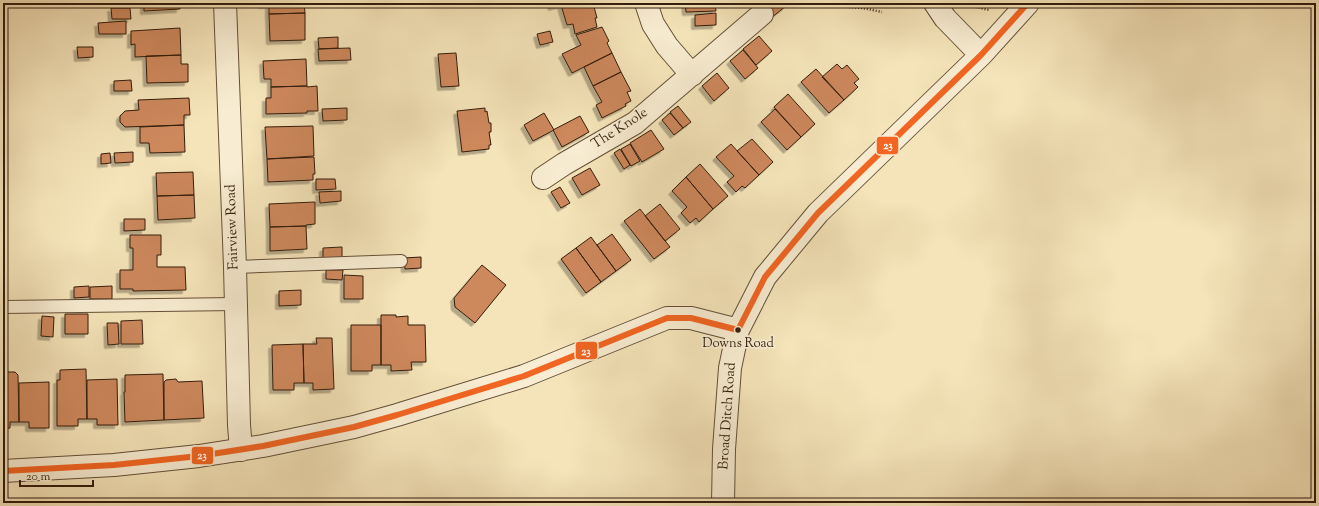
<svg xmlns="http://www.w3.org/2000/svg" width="1319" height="506" font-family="'Sorts Mill Goudy',serif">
  <defs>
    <filter id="shadow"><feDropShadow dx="-3.5" dy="3.5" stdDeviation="0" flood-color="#0004"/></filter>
  </defs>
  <rect width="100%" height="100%" fill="#f5e4b9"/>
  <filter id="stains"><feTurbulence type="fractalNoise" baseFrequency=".005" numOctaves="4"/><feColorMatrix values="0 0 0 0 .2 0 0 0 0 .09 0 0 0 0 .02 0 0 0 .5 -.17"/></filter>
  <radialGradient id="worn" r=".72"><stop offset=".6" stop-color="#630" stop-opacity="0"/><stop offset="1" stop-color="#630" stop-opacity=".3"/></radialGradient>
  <path fill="#cd885c" stroke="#331d0d" filter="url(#shadow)" d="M 132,3 L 180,3 L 180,9 L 144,11 L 144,3 Z
    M 262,3 L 304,3 L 305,13 L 269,14 L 269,4 L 262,5 Z
    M 551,3 L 568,3 L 552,7 Z
    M 568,3 L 593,3 L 597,18 L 595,18 L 597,27 L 575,34 L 573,24 L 567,25 L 561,5 Z
    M 685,3 L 715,3 L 716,11 L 686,12 Z
    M 773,3 L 784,3 L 786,6 L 771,18 L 765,10 Z
    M 111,8 L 130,8 L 131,19 L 112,19 Z
    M 305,13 L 305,40 L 270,41 L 269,14 Z
    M 716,13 L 716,25 L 695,26 L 695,15 Z
    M 126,21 L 126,34 L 99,34 L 98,23 Z
    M 602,27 L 609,41 L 607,43 L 612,53 L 572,73 L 562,54 L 581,45 L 576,35 Z
    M 180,28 L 181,55 L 135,57 L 135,44 L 131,45 L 131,31 Z
    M 550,31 L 553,42 L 540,45 L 537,34 Z
    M 759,36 L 772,51 L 756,65 L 743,49 Z
    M 338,37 L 338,48 L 319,49 L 318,38 Z
    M 77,47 L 93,47 L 93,57 L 78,58 Z
    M 350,48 L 351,60 L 319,61 L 318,49 Z
    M 743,50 L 758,68 L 745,79 L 730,61 Z
    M 456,53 L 459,86 L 441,87 L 438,54 Z
    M 612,53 L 621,72 L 593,86 L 584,67 Z
    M 181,55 L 181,64 L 188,64 L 188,82 L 147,83 L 146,56 Z
    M 306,59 L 307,86 L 271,87 L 271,79 L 264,79 L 263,61 Z
    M 837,64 L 842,69 L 847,65 L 859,79 L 854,83 L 858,87 L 844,100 L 822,77 Z
    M 816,69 L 844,100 L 829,113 L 801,82 Z
    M 621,72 L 631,91 L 627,92 L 631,101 L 625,104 L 626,106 L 602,118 L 596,105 L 602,102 L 593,86 Z
    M 717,73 L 729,88 L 714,101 L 702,86 Z
    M 131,80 L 132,91 L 114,91 L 114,81 Z
    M 307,86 L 307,87 L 317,86 L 318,111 L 307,111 L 307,113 L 266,114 L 266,98 L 271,98 L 271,87 Z
    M 788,94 L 815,124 L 801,137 L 774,107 Z
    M 189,98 L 190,115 L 184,115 L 184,125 L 125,127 L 120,122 L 120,116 L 125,111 L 139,110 L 138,100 Z
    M 678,106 L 691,122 L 683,128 L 670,112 Z
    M 347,108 L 347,120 L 323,121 L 322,109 Z
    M 485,108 L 485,112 L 487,111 L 489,123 L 491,123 L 491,132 L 489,132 L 491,145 L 489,145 L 489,149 L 462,152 L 457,111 Z
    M 775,109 L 801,137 L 787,150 L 761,122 Z
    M 544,113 L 554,130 L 533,141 L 524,125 Z
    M 670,113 L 683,128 L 674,135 L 662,120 Z
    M 580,116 L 589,132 L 562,147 L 553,130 Z
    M 184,125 L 185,152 L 150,153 L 149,143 L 140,143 L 140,127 Z
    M 313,126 L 314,156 L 267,159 L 265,127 Z
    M 651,130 L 664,149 L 642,162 L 630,143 Z
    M 752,139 L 773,162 L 759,175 L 737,151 Z
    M 630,144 L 640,161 L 631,166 L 621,149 Z
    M 731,144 L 759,175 L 745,188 L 742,186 L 736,192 L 727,182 L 734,176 L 716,157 Z
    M 620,149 L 630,165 L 624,169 L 614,153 Z
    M 133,152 L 133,162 L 115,163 L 114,153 Z
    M 110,153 L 111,163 L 101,164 L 101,154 Z
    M 314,157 L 315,174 L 313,174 L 313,180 L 268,182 L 267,159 Z
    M 700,164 L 728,196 L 713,209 L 686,177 Z
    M 590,168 L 600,185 L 582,195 L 572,178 Z
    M 193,172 L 194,195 L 157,196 L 156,173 Z
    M 686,177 L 713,209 L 699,222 L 696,218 L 690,223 L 681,213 L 687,207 L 672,191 Z
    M 316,179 L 335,179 L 336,189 L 316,190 Z
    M 560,187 L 570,203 L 561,208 L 551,192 Z
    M 341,191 L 341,201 L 320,203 L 319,192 Z
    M 194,195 L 195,218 L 158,220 L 157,196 Z
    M 315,202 L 315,224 L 306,225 L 306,226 L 270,227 L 269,204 Z
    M 660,204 L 680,229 L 665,241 L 645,216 Z
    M 640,209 L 670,247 L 654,259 L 624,221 Z
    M 124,219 L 145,219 L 145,230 L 124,231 Z
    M 306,226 L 307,249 L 270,251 L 270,227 Z
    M 612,234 L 631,260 L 616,271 L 597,245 Z
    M 130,235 L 161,235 L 161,255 L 157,255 L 157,267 L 185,267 L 186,290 L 133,291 L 133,289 L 120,289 L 120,270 L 133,270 L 133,248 L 130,248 Z
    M 591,237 L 616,271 L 601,282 L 576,248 Z
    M 342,247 L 342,259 L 323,259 L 323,248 Z
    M 576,248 L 601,282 L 586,293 L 561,259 Z
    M 421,257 L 421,268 L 405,269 L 404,258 Z
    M 482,265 L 506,285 L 475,323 L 455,307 L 454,298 Z
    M 326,270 L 343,270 L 342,280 L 326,279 Z
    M 344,275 L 363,276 L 363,299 L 344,299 Z
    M 89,286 L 89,297 L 74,298 L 74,287 Z
    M 112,286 L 112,299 L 90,299 L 90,287 Z
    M 301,290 L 301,305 L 279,306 L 279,291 Z
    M 65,314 L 88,314 L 88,334 L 65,334 Z
    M 381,315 L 396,315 L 396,317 L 408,316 L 408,325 L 425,325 L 426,362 L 411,362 L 412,370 L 391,371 L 391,365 L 381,365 Z
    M 42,316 L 54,317 L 53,337 L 41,336 Z
    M 142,320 L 143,344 L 121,344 L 121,321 Z
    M 107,323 L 118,323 L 119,344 L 108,345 Z
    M 351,325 L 381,325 L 381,365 L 372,365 L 372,371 L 351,371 Z
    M 316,338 L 332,338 L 334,389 L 313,390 L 313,383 L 304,383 L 303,344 L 317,344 Z
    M 303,344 L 304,383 L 294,383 L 294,390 L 273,390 L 272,345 Z
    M 86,369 L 87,419 L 78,419 L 78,426 L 57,426 L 57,380 L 60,380 L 60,370 Z
    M 6,372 L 15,372 L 18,375 L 19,422 L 10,422 L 10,428 L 3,429 L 3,376 Z
    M 163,374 L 164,420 L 125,422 L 124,392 L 125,392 L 125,375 Z
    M 117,379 L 118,425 L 97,425 L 97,419 L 87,419 L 87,380 Z
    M 176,379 L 178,382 L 202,381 L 204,418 L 164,420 L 164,382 L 166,380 Z
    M 49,382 L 49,428 L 29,428 L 29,422 L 19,422 L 19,383 Z"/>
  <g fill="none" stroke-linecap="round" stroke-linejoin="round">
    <defs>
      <path id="service" d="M 235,267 L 401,261
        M 3,307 L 236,304"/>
      <path id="minor" d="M 225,3 L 235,267 L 239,425 L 241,450
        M 646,3 L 653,24 L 667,46 L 692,75
        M 935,3 L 945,18 L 981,55
        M 543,178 L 564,164 L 635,123 L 762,14
        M 3,471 L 114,465 L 199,456 L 263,446 L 354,427 L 397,415 L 524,376 L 667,318 L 691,318 L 738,330 L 765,277 L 818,213 L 981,55 L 1028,3
        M 723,503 L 724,449 L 730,368 L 738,330"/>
    </defs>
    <use href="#service" stroke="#644f38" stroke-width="14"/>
    <use href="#minor" stroke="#644f38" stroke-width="24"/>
    <path stroke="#331d0d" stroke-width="2.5" stroke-dasharray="1 2" stroke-linecap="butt" d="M 847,3 L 847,7 L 863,8 L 882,12
      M 967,5 L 989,10"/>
    <use href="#service" stroke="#f8edd2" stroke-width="12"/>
    <use href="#minor" stroke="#f8edd2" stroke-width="22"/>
    <defs>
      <path id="bus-1" d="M 3,471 L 114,465 L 199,456 L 263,446 L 354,427 L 397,415 L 524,376 L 667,318 L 691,318 L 738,330 L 765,277 L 818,213 L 981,55 L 1028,3"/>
    </defs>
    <use href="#bus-1" stroke="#f8edd2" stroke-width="9"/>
    <use href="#bus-1" stroke="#f26522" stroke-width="6"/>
  </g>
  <circle fill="#331d0d" stroke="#f8edd2" stroke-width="1.5" cx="738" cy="330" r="3.5"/>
  <g text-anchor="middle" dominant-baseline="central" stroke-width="3.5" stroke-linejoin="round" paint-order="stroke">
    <g font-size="13" fill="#331d0d" stroke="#f8edd2">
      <text x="738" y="344">Downs Road</text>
    </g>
    <g font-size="14" fill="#331d0d" stroke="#f8edd2">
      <text transform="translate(620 129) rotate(-33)">The Knole</text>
      <text transform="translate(233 227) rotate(-92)">Fairview Road</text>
      <text transform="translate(728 416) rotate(-86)">Broad Ditch Road</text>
    </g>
  </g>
  <g stroke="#f8edd2" stroke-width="1.5">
    <rect x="876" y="136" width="23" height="19" rx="4" fill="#f26522"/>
    <rect x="575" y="341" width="23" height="19" rx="4" fill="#f26522"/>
    <rect x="191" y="446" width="23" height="19" rx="4" fill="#f26522"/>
  </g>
  <g font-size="11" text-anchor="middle" font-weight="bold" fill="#fff">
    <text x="888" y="149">23</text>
    <text x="586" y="355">23</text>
    <text x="202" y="459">23</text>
  </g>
  <rect width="1319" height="506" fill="none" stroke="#f5e4b9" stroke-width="16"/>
  <rect x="4" y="4" width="1311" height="498" fill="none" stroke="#331d0d" stroke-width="2"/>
  <rect x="8" y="8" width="1303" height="490" fill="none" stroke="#331d0d"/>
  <path d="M20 480v6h73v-6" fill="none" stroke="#331d0d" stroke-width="2"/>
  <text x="26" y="480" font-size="12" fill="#331d0d" stroke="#f8edd2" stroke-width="3" paint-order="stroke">20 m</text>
  <rect width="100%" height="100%" filter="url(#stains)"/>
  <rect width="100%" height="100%" fill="url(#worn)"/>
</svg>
